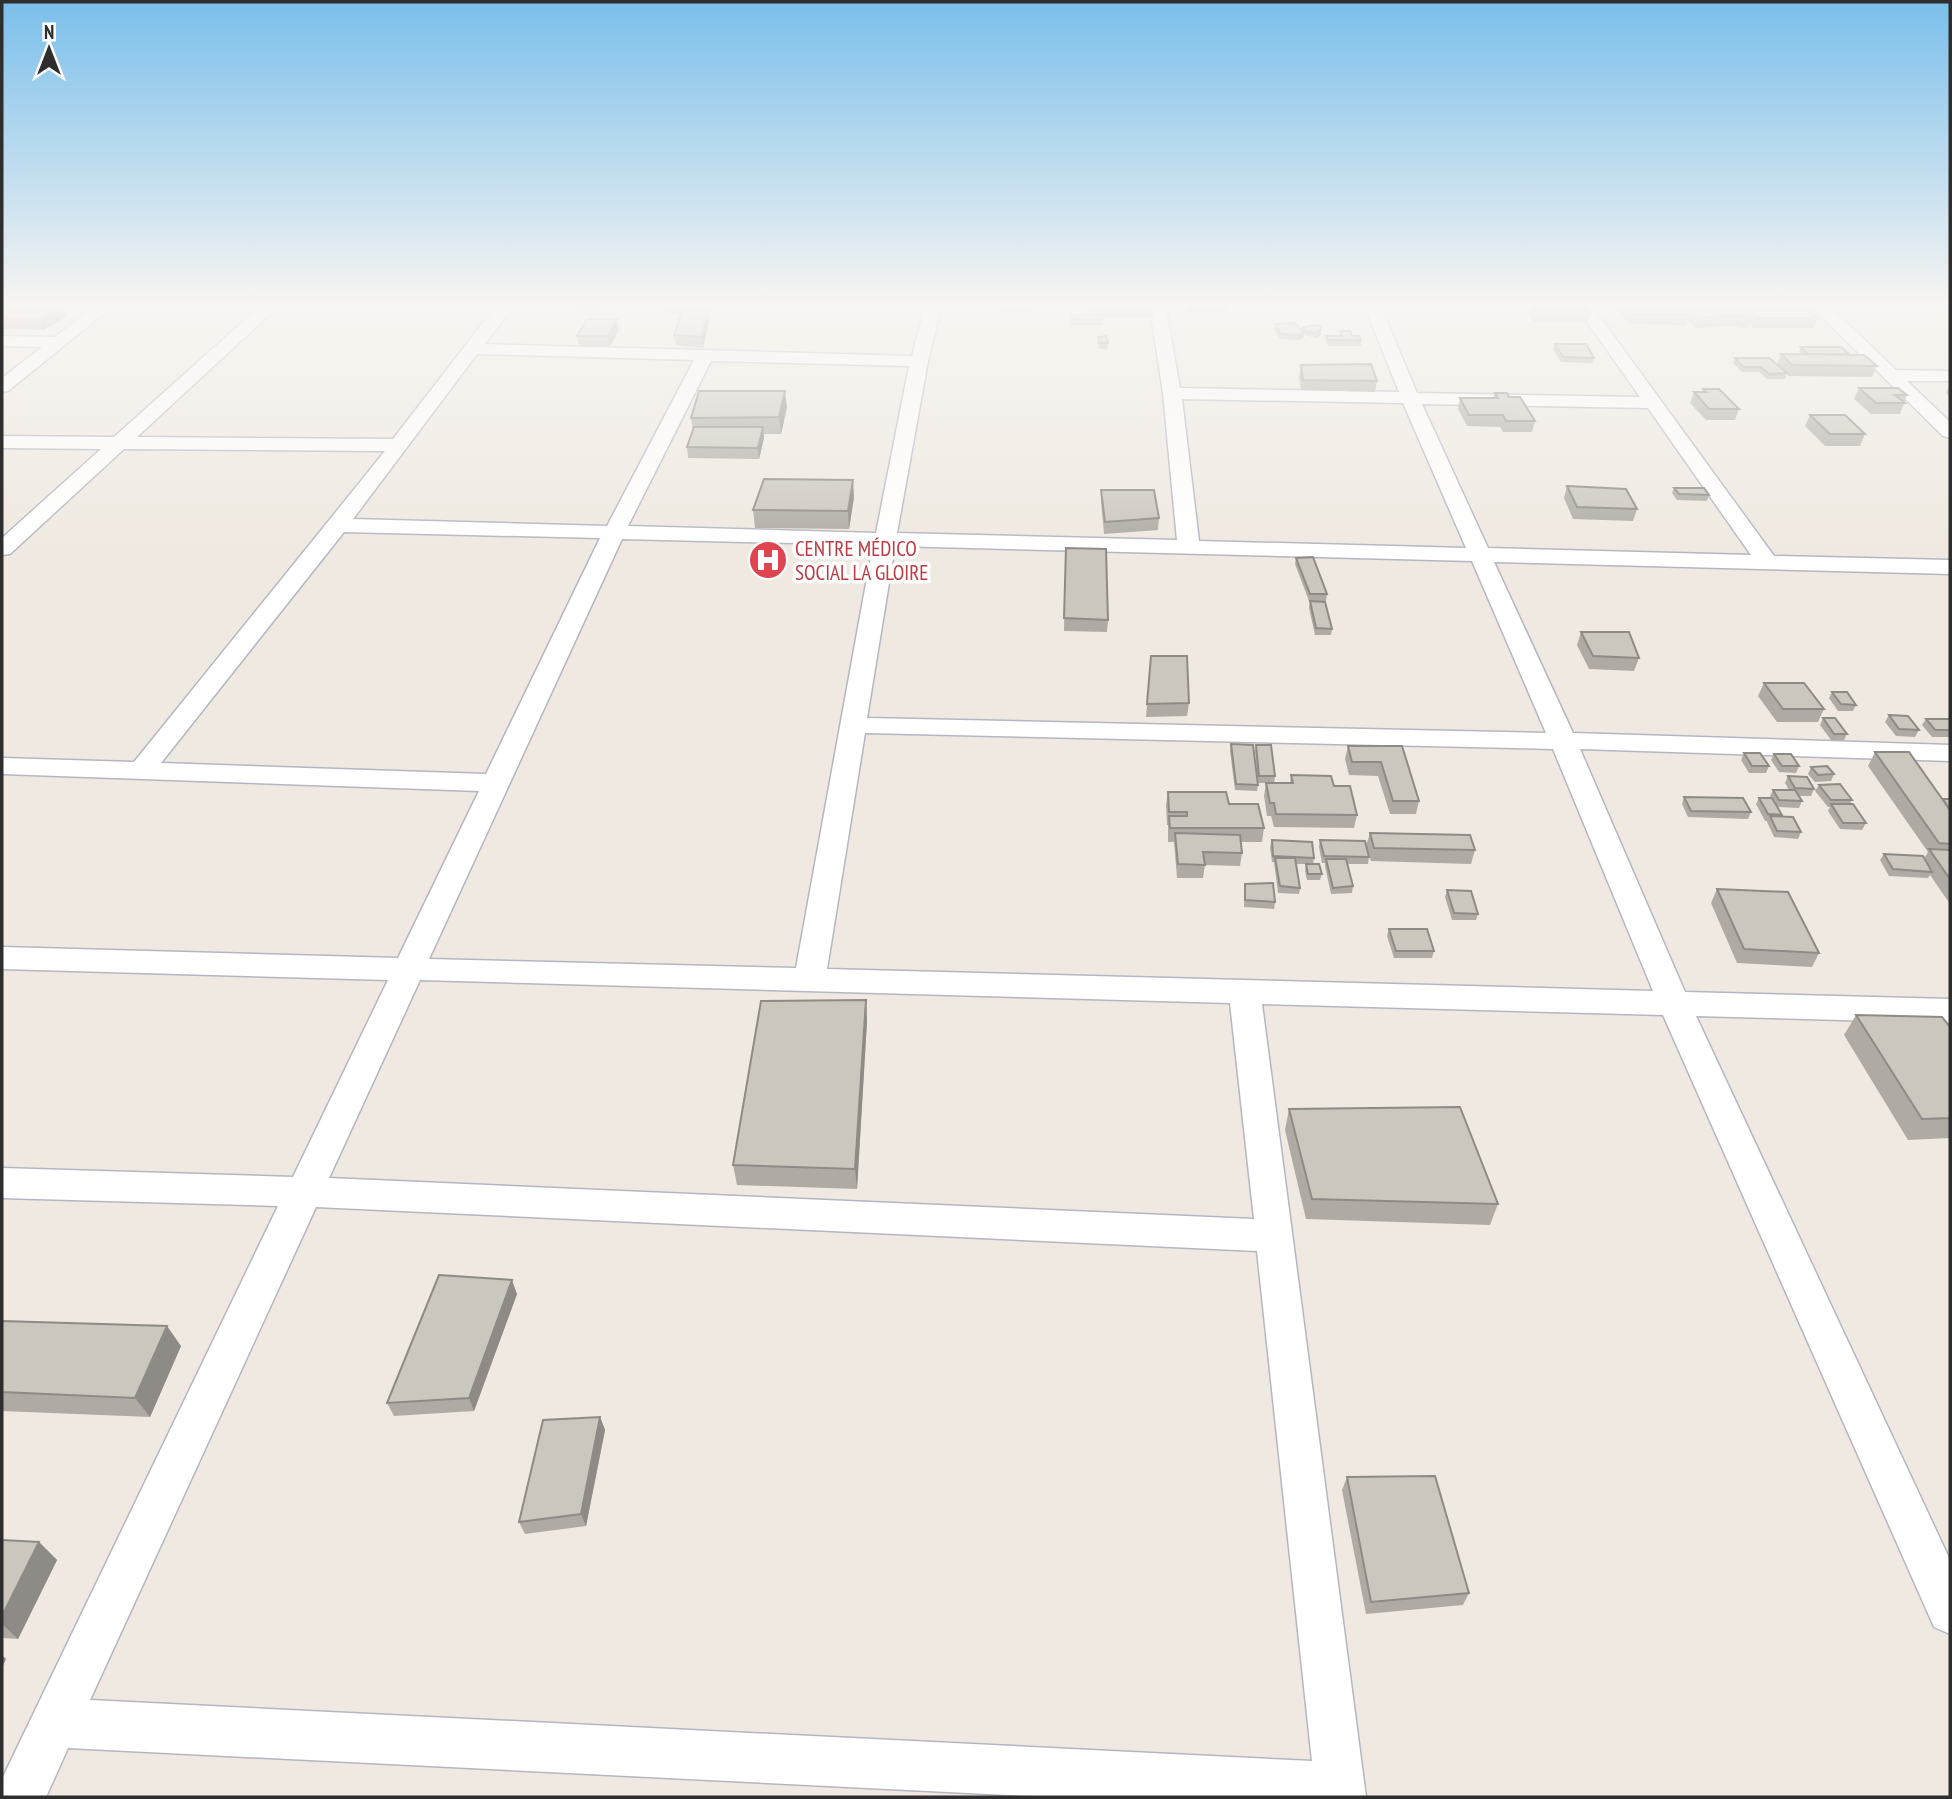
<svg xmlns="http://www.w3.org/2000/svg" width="1952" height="1799" font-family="'PT Sans Narrow',sans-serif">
  <rect width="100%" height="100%" fill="#efe9e1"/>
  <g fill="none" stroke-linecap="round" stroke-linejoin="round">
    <defs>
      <path id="minor" d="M 100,302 L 118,302 L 8,391 L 2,392 L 2,378 L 42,347 L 2,346 L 2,336 L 55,337 Z
        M 265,302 L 283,302 L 137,437 L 393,439 L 499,302 L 516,302 L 485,344 L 912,356 L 926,302 L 942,302 L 928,361 L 897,533 L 1177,540 L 1163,393 L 1149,302 L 1165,302 L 1180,388 L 1399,392 L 1363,302 L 1379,302 L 1417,393 L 1640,397 L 1573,302 L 1589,302 L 1774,556 L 1950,560 L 1950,574 L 1494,562 L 1573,733 L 1950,745 L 1950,761 L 1580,749 L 1685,992 L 1950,999 L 1950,1023 L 1696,1016 L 1950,1560 L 1950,1634 L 1934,1627 L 1663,1015 L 1262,1004 L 1366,1797 L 1048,1797 L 68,1748 L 46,1797 L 2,1797 L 2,1779 L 278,1206 L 2,1198 L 2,1168 L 293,1177 L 388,980 L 2,969 L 2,947 L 398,958 L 479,791 L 2,774 L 2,758 L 134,762 L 385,451 L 124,449 L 10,554 L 2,555 L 2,538 L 101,449 L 2,448 L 2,436 L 114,437 ZM 477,354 L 694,360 L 607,526 L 353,519 ZM 711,361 L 909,366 L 876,533 L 628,526 ZM 1182,399 L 1403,403 L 1466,548 L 1199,541 ZM 1422,404 L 1648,408 L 1751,555 L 1488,548 ZM 344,532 L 600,538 L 486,774 L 161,763 ZM 622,539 L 873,545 L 796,968 L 429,959 ZM 895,546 L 1472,561 L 1546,733 L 867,718 ZM 865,733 L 1553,749 L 1653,991 L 827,969 ZM 420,980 L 1230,1003 L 1254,1219 L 329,1178 ZM 316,1207 L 1257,1251 L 1312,1761 L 90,1700 Z
        M 1807,302 L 1825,302 L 1896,370 L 1950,371 L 1950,381 L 1907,381 L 1950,422 L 1950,438 L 1943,436 Z"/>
    </defs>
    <use href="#minor" stroke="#b4b7c1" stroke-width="3"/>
    <use href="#minor" fill="#fff" fill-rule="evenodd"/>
  </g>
  <path fill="#afaba4" d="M 557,302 L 598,307 L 596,311 L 558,307 Z
    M 698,302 L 696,306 L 708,306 L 710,317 L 703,348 L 676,345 L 674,335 L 681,314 L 662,313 L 661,303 Z
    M 973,302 L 1049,302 L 1049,308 L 1033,308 L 1032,313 L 1008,312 L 1001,310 L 1001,308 L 973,305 Z
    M 1088,302 L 1152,302 L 1153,307 L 1153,317 L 1103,317 L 1103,325 L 1071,325 L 1072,315 L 1091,315 Z
    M 1181,302 L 1227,302 L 1226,312 L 1188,312 L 1186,304 L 1182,304 Z
    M 1311,302 L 1333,302 L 1333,309 L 1313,309 Z
    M 1582,302 L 1590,313 L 1587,323 L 1534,322 L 1529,313 L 1532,303 Z
    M 1612,302 L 1679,302 L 1686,311 L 1688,306 L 1742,309 L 1743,304 L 1818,318 L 1814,328 L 1754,328 L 1749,323 L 1747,329 L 1733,326 L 1695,328 L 1688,320 L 1686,325 L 1629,324 Z
    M 63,306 L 67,316 L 43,330 L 2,329 L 2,309 Z
    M 1275,324 L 1303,331 L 1303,327 L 1321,335 L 1316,338 L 1304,335 L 1304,337 L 1298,340 L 1280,339 L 1274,329 Z
    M 619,330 L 610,346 L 579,346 L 577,336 Z
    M 1340,331 L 1361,340 L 1361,346 L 1328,346 L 1326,341 L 1326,336 L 1339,336 Z
    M 1098,337 L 1108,343 L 1107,349 L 1099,349 L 1097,342 Z
    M 1555,344 L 1594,358 L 1592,363 L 1561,362 L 1553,349 Z
    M 1801,347 L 1849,354 L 1877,366 L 1872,377 L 1788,376 L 1786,374 L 1785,379 L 1767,379 L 1759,372 L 1742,372 L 1733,363 L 1735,358 L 1777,365 L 1781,354 L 1801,354 L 1799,352 Z
    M 1301,365 L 1377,381 L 1375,392 L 1301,390 L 1299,376 Z
    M 1950,383 L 1950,398 L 1946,393 Z
    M 1859,388 L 1907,395 L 1900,414 L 1871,414 L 1854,399 Z
    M 1703,389 L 1739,409 L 1735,420 L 1706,420 L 1690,403 L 1694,392 L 1702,392 Z
    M 1495,393 L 1509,397 L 1535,421 L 1532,432 L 1503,432 L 1500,427 L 1467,426 L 1458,409 L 1460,398 L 1493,398 Z
    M 787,407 L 781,434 L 764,434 L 764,438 L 759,459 L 688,458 L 687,447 L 693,431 L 691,418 Z
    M 1810,415 L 1865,434 L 1860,446 L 1825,446 L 1805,426 Z
    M 1567,486 L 1637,509 L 1633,521 L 1573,519 L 1564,498 Z
    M 1674,488 L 1709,495 L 1707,501 L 1677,500 L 1672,493 Z
    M 1101,490 L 1159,518 L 1158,530 L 1104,534 L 1101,502 Z
    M 854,497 L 849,529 L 755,528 L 753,510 Z
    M 1066,548 L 1108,620 L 1107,632 L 1064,631 Z
    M 1296,558 L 1327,594 L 1326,601 L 1309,601 L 1295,564 Z
    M 1310,601 L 1332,629 L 1331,635 L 1315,635 L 1309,608 Z
    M 1581,632 L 1639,658 L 1634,671 L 1589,669 L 1577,645 Z
    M 1151,656 L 1189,703 L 1187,716 L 1146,717 Z
    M 1764,683 L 1824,709 L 1818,722 L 1777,722 L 1758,696 Z
    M 1832,692 L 1856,705 L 1853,711 L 1838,711 L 1829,698 Z
    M 1889,715 L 1919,730 L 1915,737 L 1896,736 L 1885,722 Z
    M 1823,718 L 1847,734 L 1844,740 L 1831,740 L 1820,725 Z
    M 1926,719 L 1950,720 L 1950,737 L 1932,737 L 1922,725 Z
    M 1231,744 L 1258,785 L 1257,791 L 1235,790 L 1230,751 Z
    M 1256,745 L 1275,776 L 1274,783 L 1258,783 L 1255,751 Z
    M 1348,746 L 1402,746 L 1419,801 L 1416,814 L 1390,814 L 1378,776 L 1349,775 L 1345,759 Z
    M 1875,752 L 1943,799 L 1950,799 L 1950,904 L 1930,875 L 1928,878 L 1889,876 L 1880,860 L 1884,854 L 1924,859 L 1928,852 L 1868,766 Z
    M 1744,753 L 1769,766 L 1766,773 L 1749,773 L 1741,760 Z
    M 1774,754 L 1799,766 L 1796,773 L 1779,772 L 1771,760 Z
    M 1811,767 L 1834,774 L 1831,781 L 1815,782 L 1808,774 Z
    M 1291,775 L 1334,786 L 1357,815 L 1354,828 L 1274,827 L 1271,816 L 1267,816 L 1264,796 L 1266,783 L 1290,783 Z
    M 1788,776 L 1814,789 L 1811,796 L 1799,796 L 1802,801 L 1799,808 L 1778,807 L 1782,815 L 1782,816 L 1801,832 L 1798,839 L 1774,837 L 1767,822 L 1767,821 L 1765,821 L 1756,804 L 1759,798 L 1771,798 L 1770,796 L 1773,790 L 1789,790 L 1785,783 Z
    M 1819,785 L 1852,800 L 1850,804 L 1866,823 L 1862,830 L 1840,829 L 1828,811 L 1830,807 L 1828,807 L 1815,791 Z
    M 1168,792 L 1229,804 L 1264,828 L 1262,842 L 1241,842 L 1242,853 L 1240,866 L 1205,865 L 1203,878 L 1177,878 L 1174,842 L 1168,842 L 1168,825 L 1167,825 L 1166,805 Z
    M 1684,797 L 1751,812 L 1748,819 L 1688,817 L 1682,804 Z
    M 1370,833 L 1475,850 L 1471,864 L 1371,861 L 1367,849 L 1369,857 L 1368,864 L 1347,864 L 1353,886 L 1352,893 L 1331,894 L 1325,866 L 1325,863 L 1322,863 L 1319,847 L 1320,840 L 1366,846 Z
    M 1272,840 L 1314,858 L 1313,864 L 1296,864 L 1300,888 L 1299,894 L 1278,893 L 1274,862 L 1272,862 L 1270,847 Z
    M 1306,864 L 1322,874 L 1320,880 L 1307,880 L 1305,871 Z
    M 1245,884 L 1275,902 L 1274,909 L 1244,907 Z
    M 1717,889 L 1819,953 L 1812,967 L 1737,963 L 1711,903 Z
    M 1447,890 L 1478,914 L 1476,920 L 1452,920 L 1445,897 Z
    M 1389,929 L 1434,951 L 1432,958 L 1394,958 L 1387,936 Z
    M 866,1000 L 867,1021 L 857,1189 L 737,1185 L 733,1165 Z
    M 1856,1015 L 1950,1027 L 1950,1138 L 1908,1140 L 1844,1035 Z
    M 1289,1109 L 1498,1204 L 1490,1225 L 1306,1219 L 1285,1130 Z
    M 517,1294 L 474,1411 L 394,1416 L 387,1403 Z
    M 2,1321 L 181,1346 L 150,1417 L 2,1411 Z
    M 600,1417 L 605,1430 L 586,1526 L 525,1534 L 519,1522 Z
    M 1347,1477 L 1469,1593 L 1463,1605 L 1366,1614 L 1342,1490 Z
    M 2,1540 L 39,1542 L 57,1560 L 18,1639 L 2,1638 Z"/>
  <path fill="#8e8b86" d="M 691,302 L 698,302 L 691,314 L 690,304 Z
    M 63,306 L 67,316 L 43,330 L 38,319 Z
    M 708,306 L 710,317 L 703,348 L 702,337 Z
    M 617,319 L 619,330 L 610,346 L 608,336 Z
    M 1321,329 L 1321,335 L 1316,338 L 1316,333 Z
    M 1304,332 L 1304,337 L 1298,340 L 1299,335 Z
    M 785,391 L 787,407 L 781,434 L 779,417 Z
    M 763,427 L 764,438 L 759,459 L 758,448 Z
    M 853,480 L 854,497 L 849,529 L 848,511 Z
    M 866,1000 L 867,1021 L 857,1189 L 855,1169 Z
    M 512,1280 L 517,1294 L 474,1411 L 469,1398 Z
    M 167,1326 L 181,1346 L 150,1417 L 135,1398 Z
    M 600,1417 L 605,1430 L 586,1526 L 581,1514 Z
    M 39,1542 L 57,1560 L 18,1639 L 2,1624 L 2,1616 Z
    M 2,1655 L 6,1659 L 2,1668 Z"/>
  <path fill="#cbc7bf" stroke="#8e8b86" stroke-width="2" d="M 557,302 L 597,302 L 595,306 Z
    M 661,302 L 691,302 L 690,304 L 661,303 Z
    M 1091,302 L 1152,302 L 1153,307 L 1092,307 Z
    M 1313,302 L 1333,302 L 1333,304 L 1313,303 Z
    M 1547,302 L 1582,302 L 1590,313 L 1536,311 L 1532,303 L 1547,303 Z
    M 1623,302 L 1679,302 L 1690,315 L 1632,314 Z
    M 1743,304 L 1802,305 L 1818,318 L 1757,318 Z
    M 8,306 L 63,306 L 38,319 L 2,319 L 2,309 Z
    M 684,306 L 708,306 L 702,337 L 674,335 Z
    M 1688,306 L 1739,306 L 1750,318 L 1737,315 L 1699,318 Z
    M 1072,315 L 1103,315 L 1103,320 L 1072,320 Z
    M 587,319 L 617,319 L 608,336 L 577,336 Z
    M 1294,323 L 1304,332 L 1299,335 L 1281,334 L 1275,324 Z
    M 1319,325 L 1321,329 L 1316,333 L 1305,331 L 1303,327 Z
    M 1340,331 L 1350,331 L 1352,336 L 1359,336 L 1361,340 L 1329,340 L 1326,336 L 1342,336 Z
    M 1106,336 L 1108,343 L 1100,343 L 1098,337 Z
    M 1555,344 L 1586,344 L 1594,358 L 1563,357 Z
    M 1801,347 L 1841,347 L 1849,354 L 1808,354 Z
    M 1781,354 L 1864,355 L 1877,366 L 1792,365 Z
    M 1735,358 L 1769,358 L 1787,373 L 1769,374 L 1761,367 L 1743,367 Z
    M 1371,364 L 1377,381 L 1303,380 L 1301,365 Z
    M 1859,388 L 1898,388 L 1907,395 L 1895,395 L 1905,403 L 1876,403 Z
    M 1703,389 L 1719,389 L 1739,409 L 1709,409 L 1694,392 L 1706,392 Z
    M 699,391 L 785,391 L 779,417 L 691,418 Z
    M 1495,393 L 1507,393 L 1509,397 L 1520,397 L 1535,421 L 1506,421 L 1503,415 L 1469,415 L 1460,398 L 1498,398 Z
    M 1810,415 L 1845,415 L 1865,434 L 1830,434 Z
    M 694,427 L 763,427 L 758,448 L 687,447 Z
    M 764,479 L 853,480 L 848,511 L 753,510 Z
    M 1567,486 L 1626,489 L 1637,509 L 1577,507 Z
    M 1674,488 L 1704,488 L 1709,495 L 1679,494 Z
    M 1101,490 L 1154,490 L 1159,518 L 1105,522 Z
    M 1066,548 L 1106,549 L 1108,620 L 1064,618 Z
    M 1313,557 L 1327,594 L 1310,594 L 1296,558 Z
    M 1310,601 L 1325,602 L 1332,629 L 1316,628 Z
    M 1581,632 L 1629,632 L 1639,658 L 1593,656 Z
    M 1151,656 L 1187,656 L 1189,703 L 1147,704 Z
    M 1764,683 L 1804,683 L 1824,709 L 1783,709 Z
    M 1832,692 L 1847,692 L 1856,705 L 1841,704 Z
    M 1889,715 L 1908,716 L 1919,730 L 1899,729 Z
    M 1823,718 L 1835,718 L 1847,734 L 1834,734 Z
    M 1926,719 L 1949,719 L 1950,720 L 1950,730 L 1935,730 Z
    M 1231,744 L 1253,745 L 1258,785 L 1236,784 Z
    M 1256,745 L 1271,745 L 1275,776 L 1259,776 Z
    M 1348,746 L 1402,746 L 1419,801 L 1393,801 L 1381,762 L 1352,762 Z
    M 1875,752 L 1909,752 L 1950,810 L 1950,844 L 1939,843 Z
    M 1744,753 L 1760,753 L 1769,766 L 1752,766 Z
    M 1774,754 L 1791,754 L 1799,766 L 1782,766 Z
    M 1827,766 L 1834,774 L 1818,775 L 1811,767 Z
    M 1291,775 L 1331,776 L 1334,786 L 1350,786 L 1357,815 L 1276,814 L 1274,803 L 1270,803 L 1266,783 L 1293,783 Z
    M 1788,776 L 1807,777 L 1814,789 L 1795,788 Z
    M 1840,784 L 1852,800 L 1831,800 L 1819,785 Z
    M 1773,790 L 1795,790 L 1802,801 L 1779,800 Z
    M 1168,792 L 1226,792 L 1229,804 L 1258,804 L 1264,828 L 1170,828 L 1169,816 L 1187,816 L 1187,812 L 1169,812 Z
    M 1684,797 L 1743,798 L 1751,812 L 1691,811 Z
    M 1759,798 L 1772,798 L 1782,815 L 1768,814 Z
    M 1943,799 L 1950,799 L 1950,810 Z
    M 1831,804 L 1853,804 L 1866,823 L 1843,823 Z
    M 1770,816 L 1793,817 L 1801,832 L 1777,831 Z
    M 1175,833 L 1240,835 L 1242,853 L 1203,852 L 1205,865 L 1178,864 Z
    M 1370,833 L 1470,835 L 1475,850 L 1374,848 Z
    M 1272,840 L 1312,842 L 1314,858 L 1273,856 Z
    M 1320,840 L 1365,841 L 1369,857 L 1324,856 Z
    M 1929,849 L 1950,850 L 1950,879 Z
    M 1884,854 L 1923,856 L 1932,872 L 1893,869 Z
    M 1275,858 L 1295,858 L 1300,888 L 1280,886 Z
    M 1326,859 L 1346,859 L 1353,886 L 1333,888 Z
    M 1306,864 L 1319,864 L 1322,874 L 1308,874 Z
    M 1273,883 L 1275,902 L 1245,900 L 1245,884 Z
    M 1717,889 L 1788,892 L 1819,953 L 1744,949 Z
    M 1447,890 L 1471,891 L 1478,914 L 1454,913 Z
    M 1389,929 L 1427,929 L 1434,951 L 1396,951 Z
    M 866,1000 L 855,1169 L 733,1165 L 761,1001 Z
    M 1856,1015 L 1942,1017 L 1950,1027 L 1950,1118 L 1922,1119 Z
    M 1460,1107 L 1498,1204 L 1312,1199 L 1289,1109 Z
    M 439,1275 L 512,1280 L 469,1398 L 387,1403 Z
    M 2,1321 L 167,1326 L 135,1398 L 2,1392 Z
    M 600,1417 L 581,1514 L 519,1522 L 543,1420 Z
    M 1435,1476 L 1469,1593 L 1371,1602 L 1347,1477 Z
    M 2,1540 L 39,1542 L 2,1616 Z"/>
  <linearGradient id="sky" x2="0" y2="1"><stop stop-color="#7abfeb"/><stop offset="0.55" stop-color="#f8f5f2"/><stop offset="1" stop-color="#f8f5f2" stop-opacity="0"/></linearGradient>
  <rect width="1952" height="554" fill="url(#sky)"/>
  <defs>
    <symbol id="hospital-disc" viewBox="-11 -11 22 22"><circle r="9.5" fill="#e0444e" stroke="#fff"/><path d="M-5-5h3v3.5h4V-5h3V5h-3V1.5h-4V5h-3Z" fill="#fff"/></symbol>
  </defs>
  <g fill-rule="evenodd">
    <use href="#hospital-disc" x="746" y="538" width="44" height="44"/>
  </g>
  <g text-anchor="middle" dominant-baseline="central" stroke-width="7" stroke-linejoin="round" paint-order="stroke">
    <g font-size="21" fill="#be3a42" stroke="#fff" text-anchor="start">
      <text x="795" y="548">CENTRE MÉDICO<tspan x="795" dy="24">SOCIAL LA GLOIRE</tspan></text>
    </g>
  </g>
  <rect width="1952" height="1799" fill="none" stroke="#2e2e2e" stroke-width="7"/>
  <g transform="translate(49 49)" stroke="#ffffff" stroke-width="5" paint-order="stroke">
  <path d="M0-5L12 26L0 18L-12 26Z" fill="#2e2e2e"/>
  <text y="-10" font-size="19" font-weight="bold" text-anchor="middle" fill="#2e2e2e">N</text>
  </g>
</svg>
